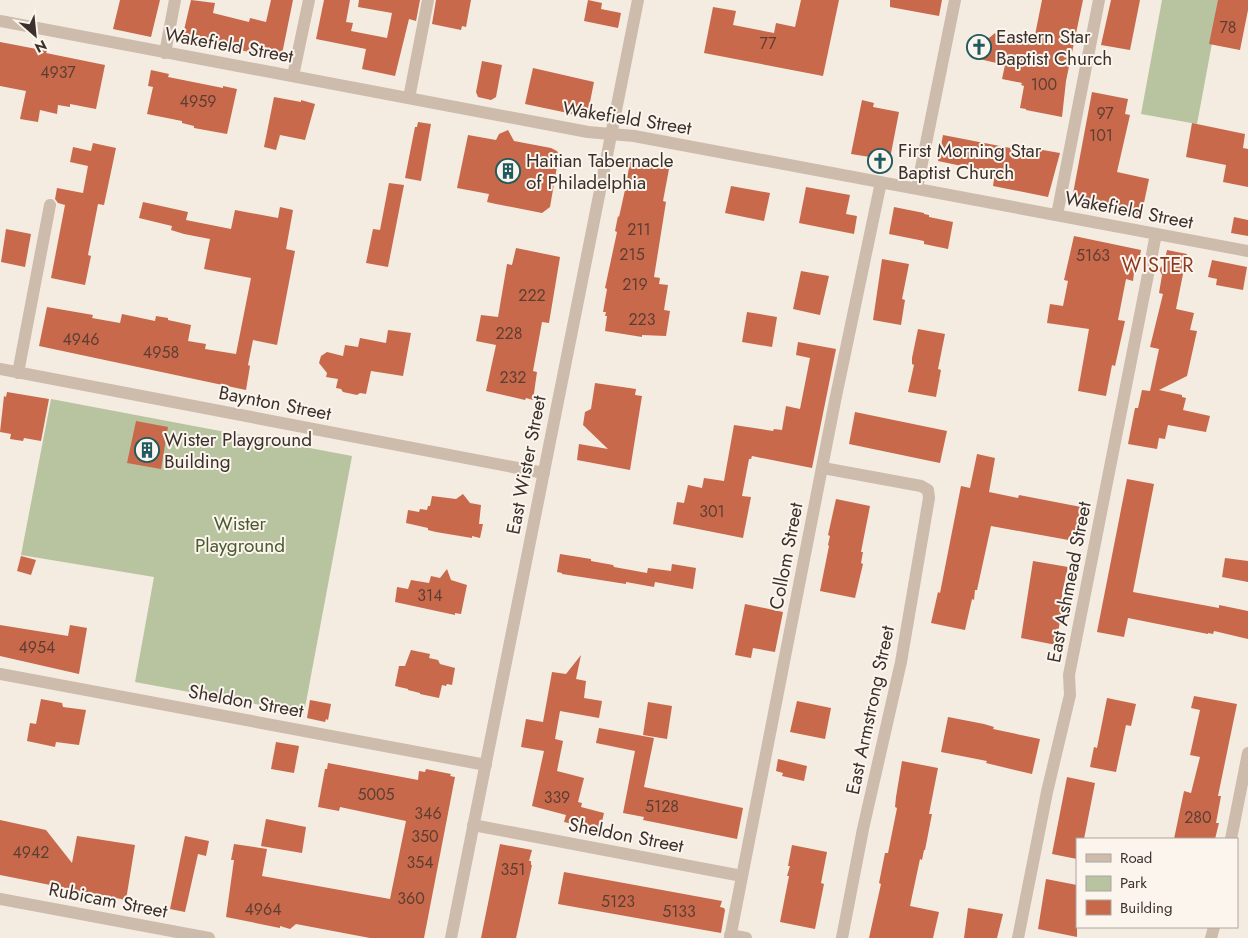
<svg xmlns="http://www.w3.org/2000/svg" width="1248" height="938" font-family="Jost,sans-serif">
  <rect width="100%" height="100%" fill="#f4ebe1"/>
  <path fill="#b8c4a0" d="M 1162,0 L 1220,0 L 1197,124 L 1141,114 Z
    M 51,399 L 352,456 L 304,713 L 135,682 L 154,577 L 21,555 Z"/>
  <path fill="#c8694b" d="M 120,0 L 160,0 L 151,37 L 113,29 Z
    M 191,0 L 215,3 L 213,13 L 249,22 L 250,18 L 266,22 L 271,0 L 293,0 L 281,59 L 207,43 L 207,45 L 196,43 L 195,45 L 181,43 Z
    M 324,0 L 350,0 L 346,22 L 353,23 L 351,31 L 387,38 L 392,13 L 358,7 L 359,0 L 420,0 L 416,21 L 409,19 L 395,76 L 362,69 L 366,49 L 316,39 Z
    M 436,0 L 471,0 L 466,27 L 462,26 L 461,30 L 432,24 Z
    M 588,0 L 602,3 L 601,9 L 621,13 L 618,28 L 584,21 Z
    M 801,0 L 839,0 L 823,76 L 704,53 L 713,7 L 736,11 L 733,25 L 774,33 L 776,23 L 795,27 Z
    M 890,0 L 942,0 L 939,16 L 890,7 Z
    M 1042,0 L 1083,0 L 1066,81 L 1062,117 L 1026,110 L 1026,109 L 1020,108 L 1024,86 L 1021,85 L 1022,83 L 1002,79 L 1005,65 L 975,58 L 979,35 L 989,38 L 995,33 L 999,39 L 1033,45 Z
    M 1111,0 L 1140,0 L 1130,50 L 1101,45 Z
    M 1218,0 L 1248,0 L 1248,10 L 1240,50 L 1209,44 Z
    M 0,42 L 47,51 L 46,53 L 105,65 L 96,109 L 70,104 L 70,107 L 58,105 L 57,114 L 40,110 L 38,122 L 20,119 L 26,91 L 0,86 Z
    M 482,61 L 502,65 L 496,97 L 491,100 L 478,97 L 476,92 Z
    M 533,68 L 594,82 L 587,117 L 525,104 Z
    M 151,70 L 169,74 L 168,77 L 223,88 L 223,86 L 237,89 L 227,134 L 194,128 L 194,126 L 182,123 L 182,121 L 147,114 L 153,87 L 148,86 Z
    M 1092,92 L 1128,99 L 1125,114 L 1130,115 L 1117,172 L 1149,179 L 1141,217 L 1085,206 L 1076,203 L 1072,199 Z
    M 274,97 L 301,102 L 301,100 L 315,104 L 305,140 L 280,135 L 276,150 L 264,147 Z
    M 862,100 L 874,103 L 873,107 L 899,112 L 888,169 L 868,165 L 870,157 L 851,154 Z
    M 418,122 L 431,124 L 421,181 L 405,178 L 415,127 L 417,127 Z
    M 1192,123 L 1245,134 L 1243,148 L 1248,149 L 1248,187 L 1223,182 L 1226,165 L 1186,157 Z
    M 508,130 L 514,141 L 551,148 L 557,151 L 559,155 L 550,207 L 542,213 L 496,204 L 487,202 L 489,194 L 457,188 L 468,135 L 496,140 L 499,134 Z
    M 943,135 L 1036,153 L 1037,149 L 1060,153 L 1048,197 L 993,186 L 995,173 L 938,161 Z
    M 93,143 L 116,148 L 104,205 L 98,204 L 88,255 L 91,256 L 85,285 L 51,278 L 65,205 L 58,203 L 55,199 L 57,188 L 83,193 L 88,166 L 70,162 L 73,147 L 91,151 Z
    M 630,162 L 669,169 L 663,201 L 666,202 L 654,277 L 660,278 L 659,284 L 668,285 L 664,310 L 670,311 L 666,336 L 642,335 L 642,337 L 605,331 L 607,316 L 605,316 L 606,312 L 603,312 L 607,289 L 605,288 L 617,232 L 615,231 L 618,216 L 619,217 L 625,190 Z
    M 389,183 L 404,185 L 388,267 L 366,263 L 373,229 L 380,230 Z
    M 731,186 L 770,193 L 764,221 L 725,213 Z
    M 806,187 L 850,195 L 846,214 L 857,216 L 854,234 L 799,223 Z
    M 143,202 L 188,212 L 186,220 L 231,229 L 235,210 L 278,218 L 280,207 L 293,210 L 286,249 L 295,251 L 277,345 L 253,340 L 248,365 L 250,366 L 246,390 L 39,346 L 47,307 L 93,315 L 92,318 L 120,323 L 122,314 L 155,321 L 156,316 L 168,318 L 168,320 L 191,325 L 188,341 L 206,344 L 205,349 L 236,354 L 251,278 L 204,269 L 210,239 L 184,234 L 171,230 L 172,226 L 139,218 Z
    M 894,207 L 924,213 L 924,214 L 929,215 L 929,217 L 953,222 L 948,249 L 924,244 L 924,241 L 889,234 Z
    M 1234,217 L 1248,220 L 1248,236 L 1231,233 Z
    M 6,229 L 31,234 L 25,267 L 1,262 Z
    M 1074,236 L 1141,250 L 1138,266 L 1137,266 L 1135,273 L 1134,273 L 1133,281 L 1126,279 L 1118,320 L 1125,321 L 1115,366 L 1112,365 L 1106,396 L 1078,391 L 1089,329 L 1047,323 L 1050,304 L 1063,306 L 1068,281 L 1064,280 Z
    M 516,248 L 560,257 L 549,323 L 542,322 L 533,371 L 537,372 L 533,400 L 526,398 L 525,400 L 486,391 L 496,345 L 476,341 L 481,315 L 498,317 L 507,264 L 512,265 Z
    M 1167,250 L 1187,254 L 1176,309 L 1194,313 L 1190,330 L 1197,331 L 1187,376 L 1159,390 L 1182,395 L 1182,397 L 1186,398 L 1183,410 L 1210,416 L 1206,432 L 1168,425 L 1165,439 L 1159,438 L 1157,449 L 1128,444 L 1135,408 L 1138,408 L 1142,390 L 1150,391 L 1159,349 L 1150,347 L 1163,294 L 1159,293 L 1162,275 L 1159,269 L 1164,264 Z
    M 882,259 L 909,264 L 902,299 L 905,300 L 901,325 L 873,320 Z
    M 1212,260 L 1247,267 L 1243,290 L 1216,285 L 1217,279 L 1208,277 Z
    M 801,271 L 829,276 L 820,315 L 793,309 Z
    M 747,312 L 777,317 L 772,347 L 742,342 Z
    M 918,329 L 945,334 L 938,369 L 941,370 L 936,397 L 908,392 L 914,365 L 912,364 L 912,358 Z
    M 388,330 L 411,333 L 403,376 L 371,371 L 366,394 L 360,393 L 357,395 L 343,392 L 341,389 L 336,388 L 338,379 L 326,377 L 327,373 L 319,363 L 321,356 L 327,352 L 343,356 L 345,345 L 358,347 L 360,338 L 386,343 Z
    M 798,342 L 836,349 L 812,468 L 752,456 L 751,459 L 749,459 L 742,496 L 751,497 L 743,538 L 673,524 L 677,502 L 684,503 L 688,485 L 702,488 L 704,478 L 724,481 L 734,425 L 773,431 L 774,429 L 782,430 L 786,406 L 800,409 L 810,358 L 796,355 Z
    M 595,383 L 636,389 L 635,395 L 642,396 L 630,470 L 577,460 L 579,444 L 608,449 L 583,425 L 585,412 L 591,409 Z
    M 7,392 L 49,399 L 41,441 L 24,438 L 23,441 L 10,439 L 11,434 L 0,432 L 4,396 L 6,397 Z
    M 855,412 L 947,431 L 940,463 L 849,444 Z
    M 136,421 L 168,427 L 161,469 L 127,463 Z
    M 977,454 L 995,458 L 989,492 L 1018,498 L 1019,495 L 1081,507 L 1074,541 L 991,526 L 977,590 L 975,590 L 974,600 L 972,599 L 965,630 L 931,623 L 938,592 L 940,593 L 961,486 L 970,488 Z
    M 1127,479 L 1154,484 L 1133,592 L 1219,608 L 1219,605 L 1248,611 L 1248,639 L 1214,631 L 1213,634 L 1208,633 L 1208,634 L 1128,618 L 1124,637 L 1097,632 Z
    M 463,494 L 470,503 L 481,505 L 479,524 L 483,524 L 480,538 L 472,536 L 472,538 L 436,532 L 428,530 L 428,528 L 406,523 L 408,510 L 419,512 L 420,509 L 427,510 L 428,506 L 430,506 L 432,496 L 456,499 Z
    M 836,499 L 870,506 L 861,552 L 863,552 L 861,563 L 863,564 L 855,598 L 820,591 L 829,546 L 828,545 L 830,536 L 828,535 Z
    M 560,554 L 591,559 L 591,561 L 613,565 L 614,567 L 647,573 L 648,568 L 671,571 L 672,564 L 696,568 L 693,589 L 655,582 L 654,587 L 626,582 L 626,584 L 562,574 L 562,573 L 557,572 Z
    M 21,556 L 36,560 L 31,575 L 17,571 Z
    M 1225,558 L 1248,561 L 1248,582 L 1222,577 Z
    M 1033,561 L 1068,567 L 1062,593 L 1062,598 L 1064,598 L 1062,609 L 1056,645 L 1021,638 Z
    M 447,569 L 451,580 L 467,585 L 461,614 L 455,613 L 455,615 L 395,602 L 397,587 L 408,589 L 411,580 L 429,583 L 431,576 L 440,578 Z
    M 745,604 L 783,612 L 775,652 L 753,648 L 751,658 L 735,655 Z
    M 0,625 L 68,636 L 70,625 L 87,628 L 79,674 L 0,656 Z
    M 411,650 L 430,654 L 429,658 L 438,660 L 440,664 L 455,668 L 452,685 L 447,684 L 446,686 L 442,685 L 439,698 L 420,694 L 420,693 L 408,690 L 408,689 L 395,686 L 399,666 L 405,666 Z
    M 581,655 L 576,679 L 586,681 L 584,698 L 602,701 L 599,718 L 560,711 L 555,739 L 563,741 L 557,771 L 584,778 L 578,802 L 582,803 L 581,807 L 604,813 L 600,830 L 564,822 L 566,815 L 532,806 L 544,751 L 521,747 L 526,719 L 543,722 L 552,672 L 566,674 Z
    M 1194,696 L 1237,704 L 1218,796 L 1221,796 L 1216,823 L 1219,823 L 1215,839 L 1174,839 L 1184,791 L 1191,793 L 1200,757 L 1190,755 L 1200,710 L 1191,708 Z
    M 1107,698 L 1136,704 L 1131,726 L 1126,725 L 1116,772 L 1090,767 L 1094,747 L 1097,748 Z
    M 41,699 L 62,703 L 63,707 L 86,710 L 79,745 L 56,742 L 55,747 L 27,741 L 30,723 L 36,724 Z
    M 310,700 L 331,704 L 328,720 L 326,719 L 325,722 L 307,718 Z
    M 797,701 L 831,708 L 825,739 L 790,732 Z
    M 648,702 L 672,706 L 667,739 L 643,735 Z
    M 948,717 L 984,724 L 994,727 L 993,729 L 1040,739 L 1032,774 L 986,763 L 987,761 L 941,752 Z
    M 599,728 L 654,738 L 644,787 L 743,808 L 737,839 L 643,820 L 644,817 L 623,813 L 635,751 L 596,743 Z
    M 276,742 L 299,746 L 294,773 L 271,769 Z
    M 778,759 L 807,766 L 804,781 L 782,776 L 783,773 L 776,771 Z
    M 902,761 L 938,768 L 929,814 L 932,814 L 925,850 L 924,850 L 922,860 L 920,859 L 910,906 L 939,912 L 933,938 L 869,938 L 881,884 L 879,883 L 885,853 L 888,853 L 897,808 L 895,807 L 896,797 Z
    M 328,763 L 418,780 L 419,771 L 425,772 L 426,769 L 451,774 L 450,776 L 455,777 L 424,938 L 370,938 L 296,924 L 290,929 L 280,926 L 280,928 L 226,917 L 234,860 L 231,860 L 234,844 L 267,849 L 262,876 L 390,899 L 406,821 L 340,807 L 339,811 L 318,807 L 325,769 L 327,769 Z
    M 1067,777 L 1095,783 L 1084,839 L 1077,839 L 1077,859 L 1052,854 Z
    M 266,819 L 306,827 L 302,853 L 261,846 Z
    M 0,820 L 46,830 L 72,863 L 77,836 L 135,845 L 126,900 L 0,875 Z
    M 185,836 L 209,841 L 206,856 L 198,854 L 185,912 L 170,909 Z
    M 500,844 L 532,850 L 529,861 L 531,861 L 531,865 L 532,865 L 516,938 L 481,938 Z
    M 792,845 L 827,852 L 821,883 L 824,884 L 815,929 L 780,922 L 789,876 L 787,876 L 790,866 L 788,866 Z
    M 564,872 L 722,901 L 720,907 L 724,908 L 725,910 L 721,933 L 558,904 Z
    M 1046,879 L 1077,885 L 1077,937 L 1038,929 Z
    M 968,908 L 1003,914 L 997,938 L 964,938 Z"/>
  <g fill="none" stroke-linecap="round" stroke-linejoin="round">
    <path stroke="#cdbbac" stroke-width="12" d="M 0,21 L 588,132 L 634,136 L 1248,251
      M 165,53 L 175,0
      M 293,76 L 309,0
      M 409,98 L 428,0
      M 917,188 L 955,0
      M 1057,215 L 1099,0
      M 0,369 L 544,473
      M 18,373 L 50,205
      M 823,468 L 921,486 L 928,490 L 929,498 L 901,662 L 863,829 L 842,938
      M 0,674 L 486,765
      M 473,825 L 742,876
      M 1231,839 L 1248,753
      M 0,899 L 209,938
      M 730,935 L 746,938
      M 451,938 L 638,0
      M 730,938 L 835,401 L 881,182
      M 1018,938 L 1047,792 L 1070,695 L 1069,675 L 1156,234
      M 1211,938 L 1214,927"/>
  </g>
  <defs>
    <symbol id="church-ring" viewBox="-11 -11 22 22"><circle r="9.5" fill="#fbf5ee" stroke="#1f5a5e" stroke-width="1.5"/><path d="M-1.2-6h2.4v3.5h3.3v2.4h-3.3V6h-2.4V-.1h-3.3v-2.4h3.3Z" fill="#1f5a5e"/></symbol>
    <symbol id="building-ring" viewBox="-11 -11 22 22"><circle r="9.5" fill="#fbf5ee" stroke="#1f5a5e" stroke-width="1.5"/><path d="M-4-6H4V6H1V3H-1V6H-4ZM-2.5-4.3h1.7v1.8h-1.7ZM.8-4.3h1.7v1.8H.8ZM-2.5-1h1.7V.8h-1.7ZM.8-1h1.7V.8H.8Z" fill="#1f5a5e"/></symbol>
  </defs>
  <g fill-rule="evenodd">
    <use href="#church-ring" x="965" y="33" width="28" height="28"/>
    <use href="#church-ring" x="866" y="147" width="28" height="28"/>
    <use href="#building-ring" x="494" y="157" width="28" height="28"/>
    <use href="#building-ring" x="133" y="436" width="28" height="28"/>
  </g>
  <g text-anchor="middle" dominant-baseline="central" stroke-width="4" stroke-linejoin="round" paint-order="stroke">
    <g font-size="16" fill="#5e3e33">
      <text x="1228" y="27">78</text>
      <text x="768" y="43">77</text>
      <text x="58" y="72">4937</text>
      <text x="1044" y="84">100</text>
      <text x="198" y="101">4959</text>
      <text x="1105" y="113">97</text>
      <text x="1101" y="135">101</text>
      <text x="639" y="229">211</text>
      <text x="632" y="254">215</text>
      <text x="1093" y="255">5163</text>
      <text x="635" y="284">219</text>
      <text x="532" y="295">222</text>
      <text x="642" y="319">223</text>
      <text x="509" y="333">228</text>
      <text x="81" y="339">4946</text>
      <text x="161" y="352">4958</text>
      <text x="513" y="377">232</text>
      <text x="712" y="511">301</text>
      <text x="430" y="595">314</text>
      <text x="37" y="647">4954</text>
      <text x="376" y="794">5005</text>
      <text x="557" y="797">339</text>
      <text x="662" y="806">5128</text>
      <text x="428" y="813">346</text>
      <text x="1198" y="817">280</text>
      <text x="425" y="836">350</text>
      <text x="31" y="852">4942</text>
      <text x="420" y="862">354</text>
      <text x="513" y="869">351</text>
      <text x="411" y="898">360</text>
      <text x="618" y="901">5123</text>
      <text x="263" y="909">4964</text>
      <text x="679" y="911">5133</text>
    </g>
    <g font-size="19" fill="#3b302b" stroke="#fbf5ee" text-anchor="start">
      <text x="996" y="36">Eastern Star<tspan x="996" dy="22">Baptist Church</tspan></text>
      <text x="898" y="150">First Morning Star<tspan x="898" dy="22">Baptist Church</tspan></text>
      <text x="526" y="160">Haitian Tabernacle<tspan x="526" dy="22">of Philadelphia</tspan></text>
      <text x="164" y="439">Wister Playground<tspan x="164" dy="22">Building</tspan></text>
    </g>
    <g font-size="19" fill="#3b302b" stroke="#fbf5ee">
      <text transform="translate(229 45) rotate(10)">Wakefield Street</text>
      <text transform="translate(627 118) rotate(9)">Wakefield Street</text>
      <text transform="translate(1129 210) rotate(11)">Wakefield Street</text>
      <text transform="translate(275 403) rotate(11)">Baynton Street</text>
      <text transform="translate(526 465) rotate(-79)">East Wister Street</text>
      <text transform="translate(786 556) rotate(-79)">Collom Street</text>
      <text transform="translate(1069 582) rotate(-79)">East Ashmead Street</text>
      <text transform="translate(246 701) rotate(10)">Sheldon Street</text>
      <text transform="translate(870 710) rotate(-78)">East Armstrong Street</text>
      <text transform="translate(626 835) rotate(11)">Sheldon Street</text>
      <text transform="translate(108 900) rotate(11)">Rubicam Street</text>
    </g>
    <g font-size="19" fill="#4a5a2e" stroke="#fbf5ee">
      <text x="240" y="523">Wister<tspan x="240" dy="22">Playground</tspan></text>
    </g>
    <g font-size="20" letter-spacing="1" fill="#8c3b22" stroke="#fbf5ee">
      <text x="1158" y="265">WISTER</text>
    </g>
  </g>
  <rect x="1076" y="838" width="162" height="90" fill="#fbf5ee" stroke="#aea6a0"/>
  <rect x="1086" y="854" width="25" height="8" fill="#cdbbac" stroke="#aea6a0"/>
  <text x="1120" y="863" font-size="15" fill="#3b302b">Road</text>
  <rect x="1086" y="876" width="25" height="15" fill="#b8c4a0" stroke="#aea6a0"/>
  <text x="1120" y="888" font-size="15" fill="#3b302b">Park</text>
  <rect x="1086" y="900" width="25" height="15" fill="#c8694b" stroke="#aea6a0"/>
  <text x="1120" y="913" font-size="15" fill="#3b302b">Building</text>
  <g transform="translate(35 35) rotate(153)" stroke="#fbf5ee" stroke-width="4" paint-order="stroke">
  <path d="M0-4L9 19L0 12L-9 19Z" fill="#3b302b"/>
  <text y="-8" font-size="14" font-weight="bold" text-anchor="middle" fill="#3b302b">N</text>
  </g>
</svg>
